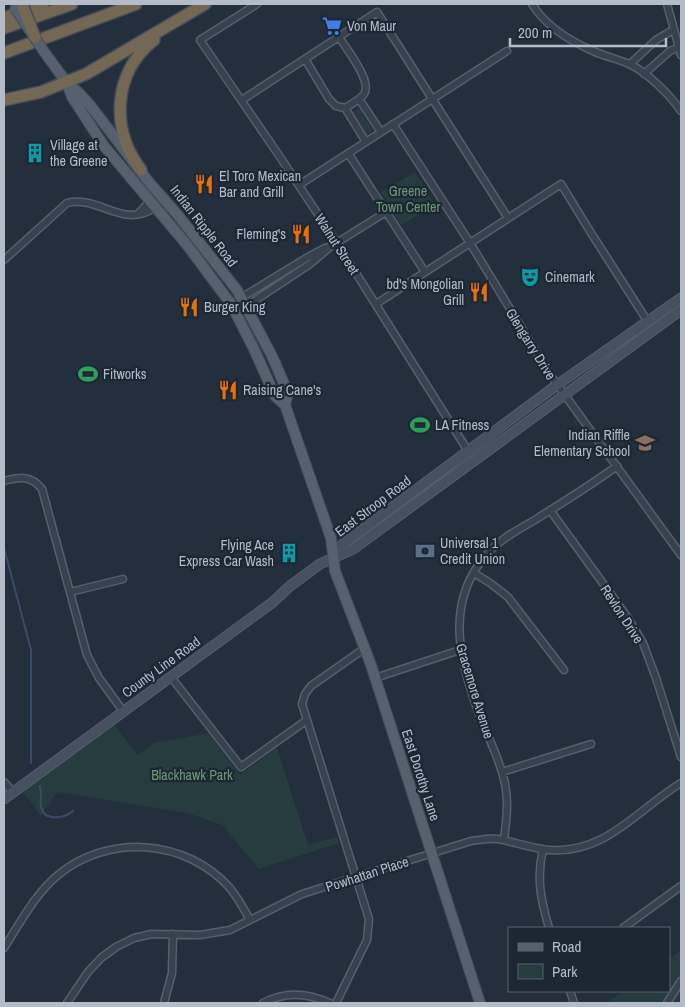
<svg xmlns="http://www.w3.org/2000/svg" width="685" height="1007" font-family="'Archivo Narrow',sans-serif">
  <rect width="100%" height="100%" fill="#242f3e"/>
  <path fill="#263c3f" d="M 359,108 L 373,130 L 366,135 L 352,113 Z
    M 415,172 L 435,205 L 401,225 L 381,192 Z
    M 114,724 L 138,755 L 154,743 L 209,733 L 240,775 L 277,748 L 308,845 L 337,837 L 339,843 L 259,869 L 222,825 L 188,813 L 57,792 L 41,816 L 22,791 Z
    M 681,950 L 681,1003 L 606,1003 L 624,991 L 669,991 L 669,959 Z"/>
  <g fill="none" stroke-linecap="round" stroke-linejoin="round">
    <path stroke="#394c67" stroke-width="2" d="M 4,548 L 31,650 L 31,763
      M 40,786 C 42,795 40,799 41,807 C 44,822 65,818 73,811"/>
    <defs>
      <path id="minor" d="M 257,4 L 200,40 L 278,154 L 337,243 L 468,451
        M 532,4 C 545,25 570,41 593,51 C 604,56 618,59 629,64 C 646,71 671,96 681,111
        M 667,4 L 681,55
        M 305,59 L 329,99 L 336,106 L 345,108 C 351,104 360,100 364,94 C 373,82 346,48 339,37
        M 630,64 L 656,40 L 673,30
        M 644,74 L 670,51 L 679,47
        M 359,99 L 381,132
        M 242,100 L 377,12 L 508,218
        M 345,108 L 366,142
        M 393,124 L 470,243 L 551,376 L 681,555
        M 348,153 L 425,272
        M 299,185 L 507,51
        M 138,214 L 149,202
        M 4,260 L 67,203 C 99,195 122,229 154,208
        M 231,304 L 308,257 L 325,248 L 330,247
        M 376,304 L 561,184 L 593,236 L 648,322
        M 236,313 L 310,264 L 330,247 L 386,212
        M 4,481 C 19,477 31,475 42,489 L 87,655 L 99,678 L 123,711
        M 550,510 L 628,618 L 643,643 L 656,678 L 681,757
        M 474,573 L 490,583 L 508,597 L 564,670
        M 70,592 L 123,579
        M 171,677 L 241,767 L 307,720
        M 375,678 L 460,650
        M 502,772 L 591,744
        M 4,782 L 13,792
        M 504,840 C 506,822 509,803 505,784 C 501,763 491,743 483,724 C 460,666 441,600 491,550 C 504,536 522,528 538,518 C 565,501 591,485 617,466
        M 543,849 C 536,878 541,901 549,928
        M 623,928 L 681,886
        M 4,948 C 20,923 35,894 58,875 C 109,833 186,839 230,888 C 238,898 244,909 250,920
        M 570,991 L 574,1003
        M 67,1003 L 88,972 L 101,958 L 116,947 L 134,938 L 152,934 L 200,935 L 230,930 L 302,894 L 471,841 C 480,840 489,838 498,839 C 516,842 532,849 550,850 C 606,854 638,809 681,783
        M 164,1003 L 172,973 L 173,934
        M 263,1003 C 285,991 308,993 330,1003
        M 336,1003 L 367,940 L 369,919 L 302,704 L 305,694 L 311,686 L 365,648
        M 667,1003 L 681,981"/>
      <path id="secondary" d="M 333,557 L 343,544 L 557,385 L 681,298
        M 4,799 L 273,602 L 290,586 L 320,564 L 353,549 L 681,310"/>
      <path id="primary" d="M 45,53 L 67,83 L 78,92 L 90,105 L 148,181 L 177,214 L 237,290 L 272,356 L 288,393 L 285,405
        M 67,83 L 72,97 L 104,146 L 187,245 L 231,304 L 254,349 L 275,396 L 285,405 L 331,538 L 335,571 L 371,665 L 480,1003"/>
      <path id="motorway" d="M 4,18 L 43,4
        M 4,28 L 72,4
        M 4,53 L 136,4
        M 4,100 L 41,92 L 86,74 L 205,4
        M 141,170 C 110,129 113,72 154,40"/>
    </defs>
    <use href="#minor" stroke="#565f6c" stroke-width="9"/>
    <use href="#secondary" stroke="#565f6c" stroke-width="11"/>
    <use href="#primary" stroke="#414a57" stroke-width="12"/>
    <use href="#motorway" stroke="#434c59" stroke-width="14"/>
    <use href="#minor" stroke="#38414e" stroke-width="6"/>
    <use href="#secondary" stroke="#465061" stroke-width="9"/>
    <use href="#primary" stroke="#56606e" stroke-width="10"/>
    <use href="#motorway" stroke="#746855" stroke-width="11"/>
    <defs>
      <path id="primary-bridge" d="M 15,8 L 45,53"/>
      <path id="motorway-bridge" d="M 23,7 L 35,37"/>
    </defs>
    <use href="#primary-bridge" stroke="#414a57" stroke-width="12" stroke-linecap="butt"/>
    <use href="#motorway-bridge" stroke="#434c59" stroke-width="14" stroke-linecap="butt"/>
    <use href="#primary-bridge" stroke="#56606e" stroke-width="10"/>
    <use href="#motorway-bridge" stroke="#746855" stroke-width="11"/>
  </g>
  <defs>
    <symbol id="supermarket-bare" viewBox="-9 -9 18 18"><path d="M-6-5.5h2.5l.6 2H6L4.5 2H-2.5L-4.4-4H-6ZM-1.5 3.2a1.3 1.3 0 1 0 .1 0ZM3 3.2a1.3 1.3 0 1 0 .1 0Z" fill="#3f7fe0" stroke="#1d2633" stroke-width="2.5" paint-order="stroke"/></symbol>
    <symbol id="building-bare" viewBox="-9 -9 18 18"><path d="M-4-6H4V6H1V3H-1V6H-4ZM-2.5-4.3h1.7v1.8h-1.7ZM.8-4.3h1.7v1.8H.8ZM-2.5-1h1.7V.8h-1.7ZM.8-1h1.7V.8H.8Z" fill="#0f9aa8" stroke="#1d2633" stroke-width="2.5" paint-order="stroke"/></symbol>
    <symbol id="restaurant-bare" viewBox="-9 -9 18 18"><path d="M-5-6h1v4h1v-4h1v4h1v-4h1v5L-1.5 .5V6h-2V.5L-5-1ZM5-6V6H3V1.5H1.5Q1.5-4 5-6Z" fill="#e8710a" stroke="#1d2633" stroke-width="2.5" paint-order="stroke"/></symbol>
    <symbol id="theatre-bare" viewBox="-9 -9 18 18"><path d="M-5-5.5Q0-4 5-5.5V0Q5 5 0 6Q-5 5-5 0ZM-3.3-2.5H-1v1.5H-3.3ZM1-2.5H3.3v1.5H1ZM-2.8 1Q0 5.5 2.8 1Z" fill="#0f9aa8" stroke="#1d2633" stroke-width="2.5" paint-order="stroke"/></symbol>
    <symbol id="stadium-bare" viewBox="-9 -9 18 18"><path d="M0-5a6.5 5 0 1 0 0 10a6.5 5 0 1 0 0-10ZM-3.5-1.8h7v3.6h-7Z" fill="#2e9e5b" stroke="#1d2633" stroke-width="2.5" paint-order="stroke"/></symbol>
    <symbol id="school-bare" viewBox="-9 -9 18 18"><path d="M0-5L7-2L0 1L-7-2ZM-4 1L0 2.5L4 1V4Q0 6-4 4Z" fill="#8d6e63" stroke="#1d2633" stroke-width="2.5" paint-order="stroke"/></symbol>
    <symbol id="bank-bare" viewBox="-9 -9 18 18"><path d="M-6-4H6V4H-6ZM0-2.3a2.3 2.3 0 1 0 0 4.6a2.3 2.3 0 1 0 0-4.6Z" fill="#5c6f8a" stroke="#1d2633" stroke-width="2.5" paint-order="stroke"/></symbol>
  </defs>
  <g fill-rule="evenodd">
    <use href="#supermarket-bare" x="318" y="12" width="28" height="28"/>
    <use href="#building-bare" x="21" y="139" width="28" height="28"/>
    <use href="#restaurant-bare" x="190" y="170" width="28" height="28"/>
    <use href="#restaurant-bare" x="287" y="220" width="28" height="28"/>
    <use href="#theatre-bare" x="516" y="263" width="28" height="28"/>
    <use href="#restaurant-bare" x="465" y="278" width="28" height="28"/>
    <use href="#restaurant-bare" x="175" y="293" width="28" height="28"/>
    <use href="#stadium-bare" x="74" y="360" width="28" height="28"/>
    <use href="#restaurant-bare" x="214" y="376" width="28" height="28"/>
    <use href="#stadium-bare" x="406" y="411" width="28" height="28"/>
    <use href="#school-bare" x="631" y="429" width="28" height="28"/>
    <use href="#bank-bare" x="411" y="537" width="28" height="28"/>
    <use href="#building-bare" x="275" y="539" width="28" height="28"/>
  </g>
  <g text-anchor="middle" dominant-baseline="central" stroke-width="4.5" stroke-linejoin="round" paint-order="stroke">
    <g font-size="14" fill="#b4bcc9" stroke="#1d2633" text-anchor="start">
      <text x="347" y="26">Von Maur</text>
      <text x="50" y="145">Village at<tspan x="50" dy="16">the Greene</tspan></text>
      <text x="219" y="176">El Toro Mexican<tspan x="219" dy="16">Bar and Grill</tspan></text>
      <text x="286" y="234" text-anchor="end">Fleming's</text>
      <text x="545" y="277">Cinemark</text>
      <text x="464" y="284" text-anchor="end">bd's Mongolian<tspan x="464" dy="16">Grill</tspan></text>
      <text x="204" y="307">Burger King</text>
      <text x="103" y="374">Fitworks</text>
      <text x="243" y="390">Raising Cane's</text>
      <text x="435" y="425">LA Fitness</text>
      <text x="630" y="435" text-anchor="end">Indian Riffle<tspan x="630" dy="16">Elementary School</tspan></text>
      <text x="440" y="543">Universal 1<tspan x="440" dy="16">Credit Union</tspan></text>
      <text x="274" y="545" text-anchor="end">Flying Ace<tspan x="274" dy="16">Express Car Wash</tspan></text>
    </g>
    <g font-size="14" fill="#6b9a76" stroke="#1d2633">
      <text x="408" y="191">Greene<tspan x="408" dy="16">Town Center</tspan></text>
      <text x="192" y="775">Blackhawk Park</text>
    </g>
    <g font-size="14" fill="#b4bcc9" stroke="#1d2633">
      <text transform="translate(204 226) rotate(52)">Indian Ripple Road</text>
      <text transform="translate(337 244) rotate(57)">Walnut Street</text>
      <text transform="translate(531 344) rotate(58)">Glengarry Drive</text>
      <text transform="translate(373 506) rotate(-37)">East Stroop Road</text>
      <text transform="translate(622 614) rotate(57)">Revlon Drive</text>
      <text transform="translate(161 667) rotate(-36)">County Line Road</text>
      <text transform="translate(475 691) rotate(73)">Gracemore Avenue</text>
      <text transform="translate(421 775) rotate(72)">East Dorothy Lane</text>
      <text transform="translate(367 874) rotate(-18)">Powhattan Place</text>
    </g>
  </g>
  <rect width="685" height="1007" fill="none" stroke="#b4bcc9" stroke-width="10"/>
  <rect x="508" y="927" width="162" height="65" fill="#1d2633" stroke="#59626f"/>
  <rect x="518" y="943" width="25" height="8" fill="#56606e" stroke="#59626f"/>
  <text x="552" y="952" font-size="15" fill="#b4bcc9">Road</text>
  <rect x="518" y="964" width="25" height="15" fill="#263c3f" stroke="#59626f"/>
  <text x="552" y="977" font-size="15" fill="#b4bcc9">Park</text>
  <path d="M510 38v8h156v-8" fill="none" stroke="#b4bcc9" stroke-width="2.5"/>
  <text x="518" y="38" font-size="15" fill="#b4bcc9" stroke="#1d2633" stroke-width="4" paint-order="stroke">200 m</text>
</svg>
